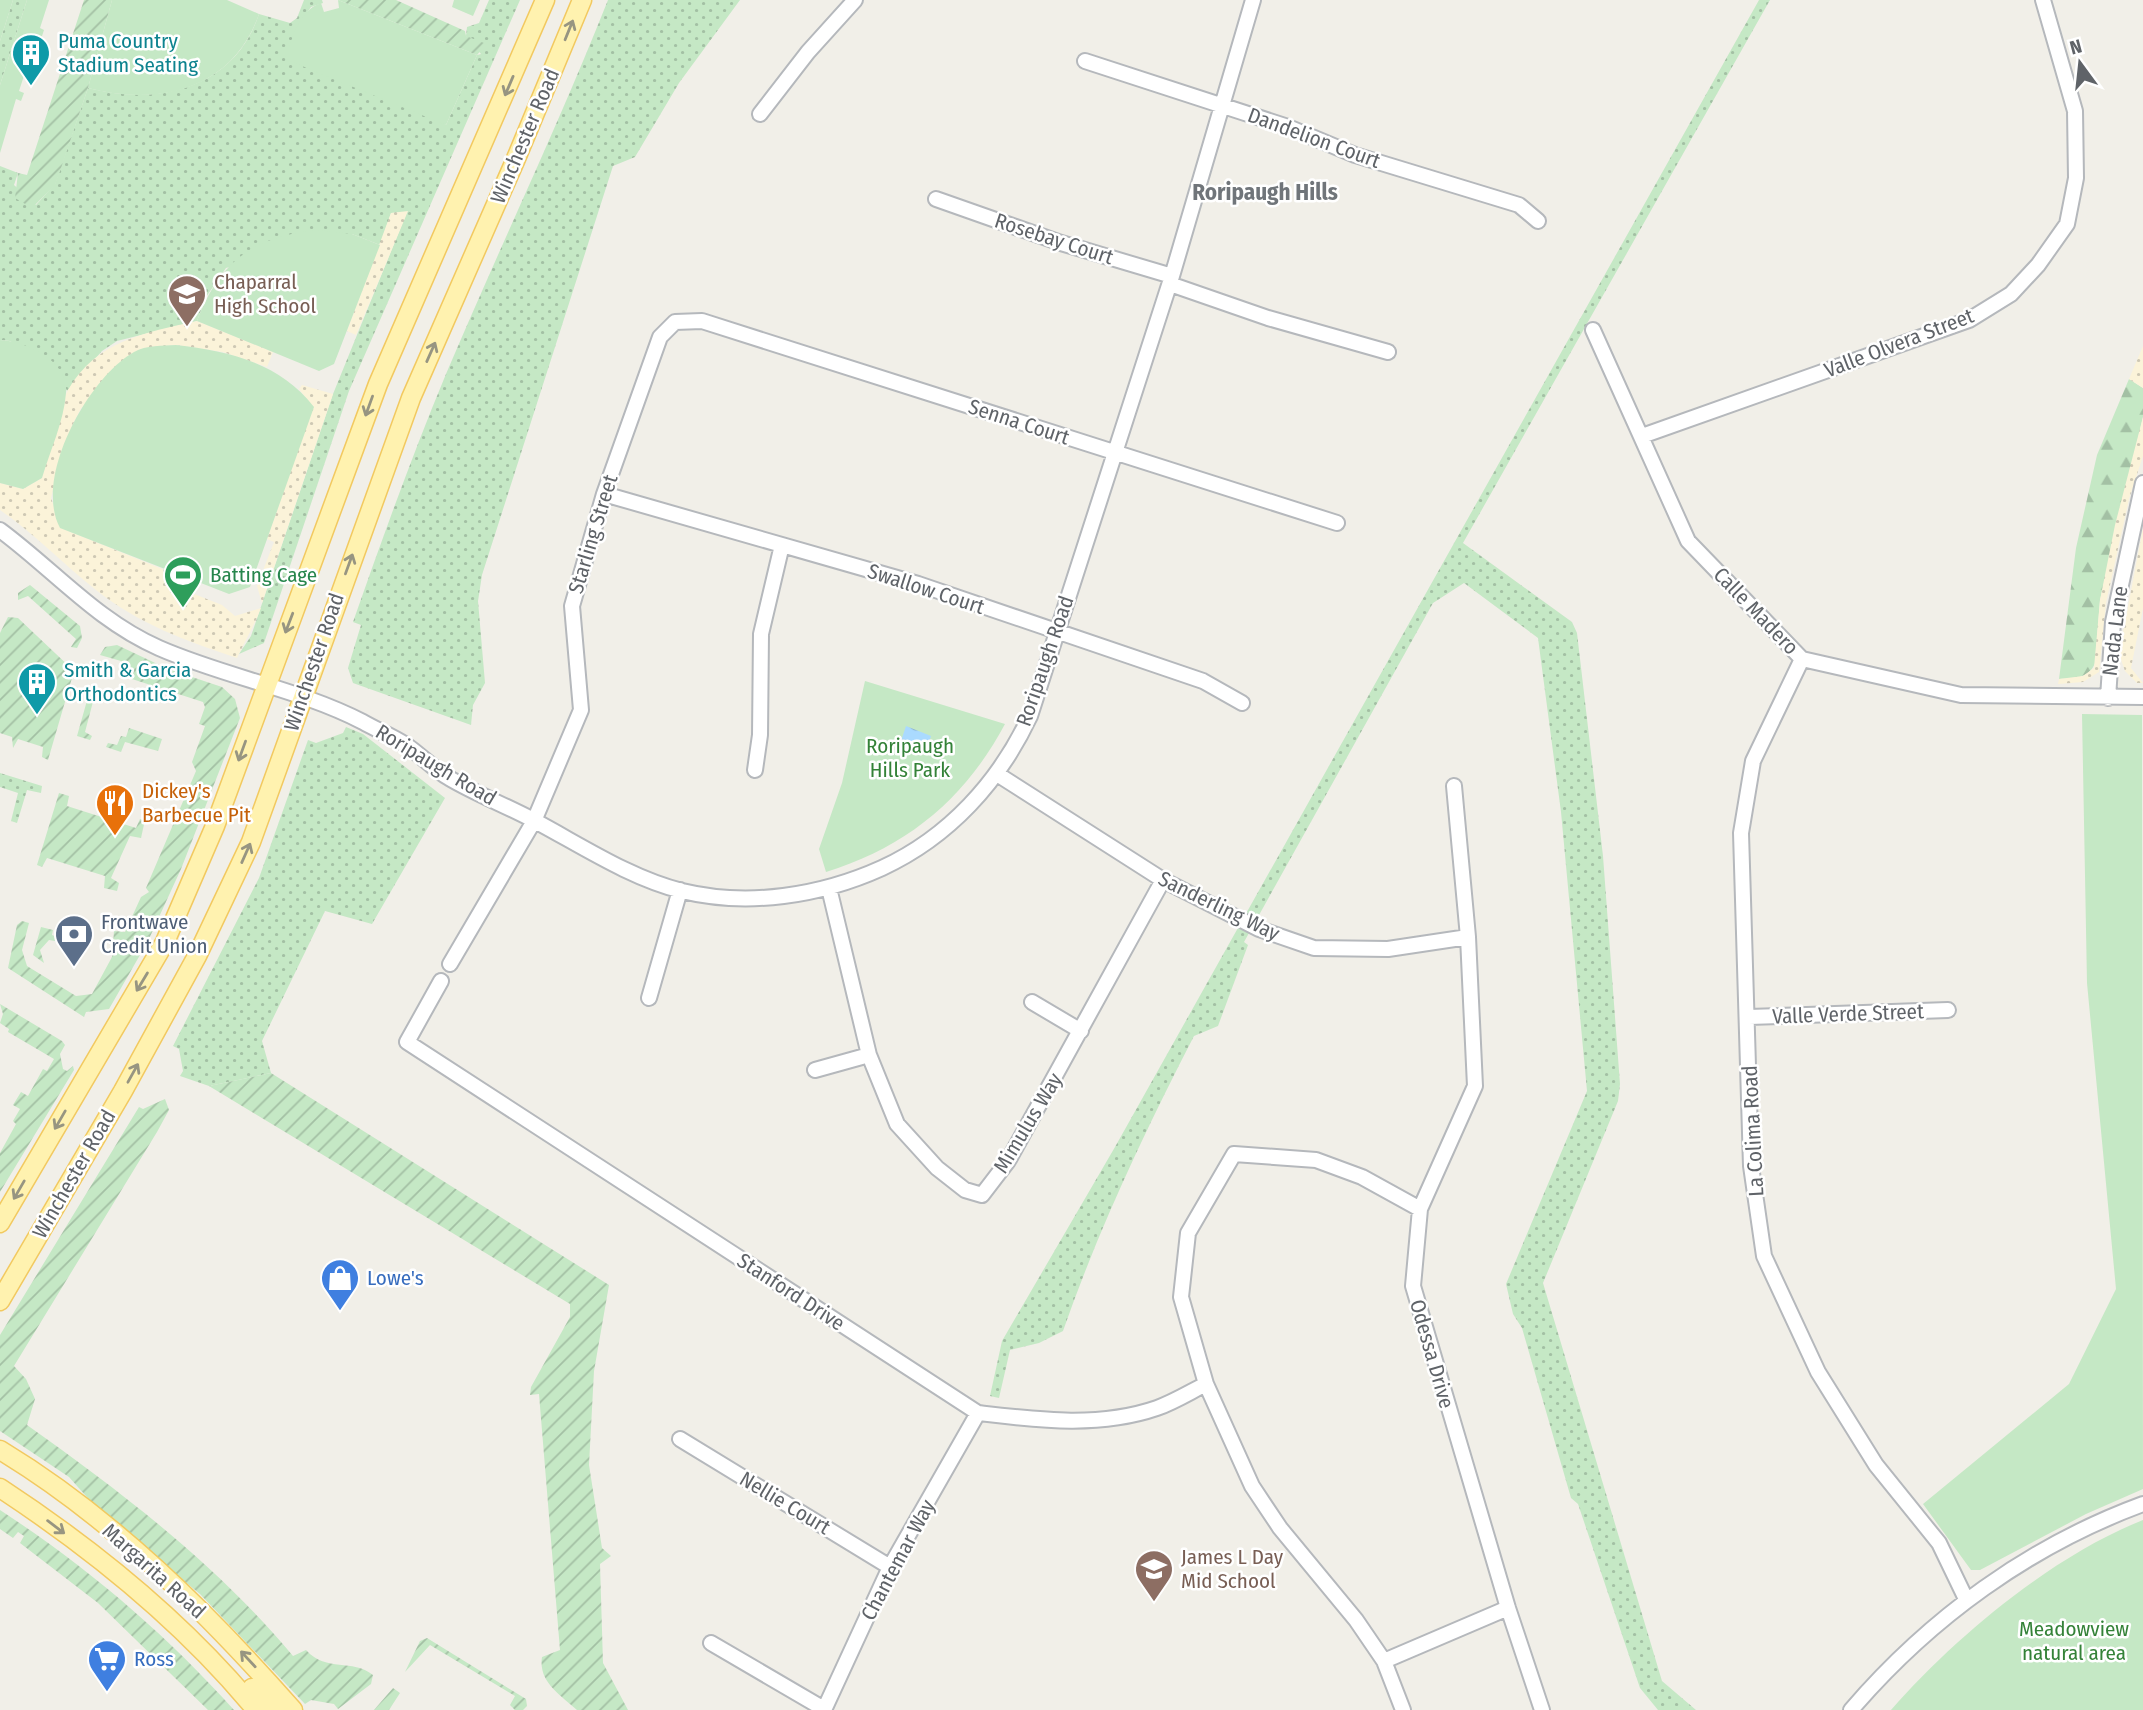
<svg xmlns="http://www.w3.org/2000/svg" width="2143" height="1710" font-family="'Fira Sans Condensed',sans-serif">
  <defs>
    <pattern id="grass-dots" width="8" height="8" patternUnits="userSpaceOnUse" patternTransform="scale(1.75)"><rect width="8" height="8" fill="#c5e8c5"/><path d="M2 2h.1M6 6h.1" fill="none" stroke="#a3c0a4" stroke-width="1.8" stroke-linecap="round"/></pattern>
    <pattern id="forest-firs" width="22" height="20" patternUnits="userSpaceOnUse" patternTransform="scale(1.75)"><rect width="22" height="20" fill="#c5e8c5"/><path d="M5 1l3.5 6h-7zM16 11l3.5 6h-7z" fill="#a3c0a4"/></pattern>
    <pattern id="sand-dots" width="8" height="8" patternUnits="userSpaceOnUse" patternTransform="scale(1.75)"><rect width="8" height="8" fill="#fbf3d9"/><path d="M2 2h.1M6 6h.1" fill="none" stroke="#cec8b4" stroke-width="1.8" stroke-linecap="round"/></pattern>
    <pattern id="garden-furrows" width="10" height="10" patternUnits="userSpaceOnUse" patternTransform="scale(1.75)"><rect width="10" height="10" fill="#c5e8c5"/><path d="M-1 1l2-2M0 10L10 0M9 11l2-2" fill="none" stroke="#a3c0a4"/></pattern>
    <pattern id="water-waves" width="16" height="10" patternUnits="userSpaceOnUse" patternTransform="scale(1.75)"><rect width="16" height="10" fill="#aadaff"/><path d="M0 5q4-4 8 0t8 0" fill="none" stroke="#8eb4d2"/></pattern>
  </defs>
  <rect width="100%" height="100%" fill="#f1efe8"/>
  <path fill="url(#grass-dots)" d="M 13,0 L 27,0 L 0,85 L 0,41 Z
    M 304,0 L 322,0 L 323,3 L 311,7 L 302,20 L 446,125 L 477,55 L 481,54 L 466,36 L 467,27 L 479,23 L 489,0 L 520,0 L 349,391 L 264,643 L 239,654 L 251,636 L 333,394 L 407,212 L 391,213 L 380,245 L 352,234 L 226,268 L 206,297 L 197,321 L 117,341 L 102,351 L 67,391 L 58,370 L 10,341 L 0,340 L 0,166 L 18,173 L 14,185 L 36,205 L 55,184 L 88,88 C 158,106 234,89 259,14 L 290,23 L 297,18 Z
    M 608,0 L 740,0 L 679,83 L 635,157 L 613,166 L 482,575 L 478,601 L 485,683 L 473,705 L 471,725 L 353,683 L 348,668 L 361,625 L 353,622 C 382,539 412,456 446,374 C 499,249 558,126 608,0 Z
    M 1759,0 L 1770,0 L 1463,543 L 1572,622 L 1577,633 L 1603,856 L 1620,1084 L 1618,1101 L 1543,1283 L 1662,1681 L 1696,1710 L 1658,1710 L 1640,1688 L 1578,1504 L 1571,1498 L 1522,1328 L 1513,1314 L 1506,1284 L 1587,1091 L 1561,812 L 1538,638 L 1464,583 L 1433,603 L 1244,942 L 1248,945 L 1218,1026 L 1194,1036 C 1144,1133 1099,1228 1063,1331 L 1039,1343 L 1010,1350 L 999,1398 L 990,1396 L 1002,1341 L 1115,1147 Z
    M 346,727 L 363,734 L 445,798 L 372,924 L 325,911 L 262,1041 L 271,1073 L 209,1086 L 180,1076 L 183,1071 L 179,1049 L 173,1046 L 259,878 L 308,740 L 316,743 L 343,733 Z
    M 0,773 L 42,786 L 41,793 L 27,790 L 17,823 L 11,821 L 18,793 L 0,787 Z"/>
  <path fill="url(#forest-firs)" d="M 2129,379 L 2143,388 L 2143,417 L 2100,600 L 2095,663 C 2089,679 2074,678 2059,679 L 2076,548 L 2097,455 Z"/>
  <path fill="url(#sand-dots)" d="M 408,211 L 356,335 L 347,331 L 391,213 Z
    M 197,321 L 273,352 L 267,367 L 223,352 L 176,345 L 152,347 L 81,408 L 73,424 L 65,443 L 51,498 L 61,528 L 177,575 L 174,586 L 222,605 L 235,616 L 261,608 C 254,626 245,641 237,658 C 186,641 139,624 96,590 C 63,564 35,534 0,510 L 0,483 L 23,489 L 42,478 C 48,457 59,405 68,390 C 97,340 145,333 197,321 Z
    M 2143,346 L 2143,388 L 2129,379 Z
    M 302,385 L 333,394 L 262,603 L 257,586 L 274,542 L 267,539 L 313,407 L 299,389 Z
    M 2143,417 L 2143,456 L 2129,499 L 2106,603 L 2099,672 L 2083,682 L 2058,684 L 2059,679 L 2083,676 L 2094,668 L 2100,600 L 2115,525 Z
    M 2143,528 L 2143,608 L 2131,668 L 2143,683 L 2137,683 L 2125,671 L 2119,654 Z"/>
  <path fill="#c5e8c5" d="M 0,0 L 13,0 L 0,41 Z
    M 27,0 L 49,0 L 40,28 L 44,30 L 41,39 L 36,39 L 19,91 L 24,93 L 21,101 L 16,99 L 0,153 L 0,85 Z
    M 112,0 L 227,0 L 259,14 C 233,89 159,107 88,88 Z
    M 338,0 L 477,55 L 446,125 L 285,59 C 293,38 298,11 321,3 L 324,12 L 339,8 Z
    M 454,0 L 480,0 L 473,16 L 452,7 Z
    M 319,230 L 352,234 L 380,245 L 334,364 L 319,371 L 197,321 C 220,260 255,236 319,230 Z
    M 0,340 C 26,341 69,361 66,393 C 64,421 50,451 42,478 L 23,489 L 0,483 Z
    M 176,345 C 229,351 280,363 314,407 L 250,587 L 229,594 L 60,528 C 33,478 88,378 134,352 C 146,345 163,346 176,345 Z
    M 865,681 L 1005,724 C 965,799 907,847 826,872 L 819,849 L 842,783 Z
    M 2082,714 L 2142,715 L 2143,1489 L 2086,1514 L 1980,1570 L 1971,1570 L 1923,1504 L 2069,1384 L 2116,1289 L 2087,983 Z
    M 2143,1520 L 2143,1710 L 1891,1710 C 1955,1637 2052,1556 2143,1520 Z"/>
  <path fill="url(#garden-furrows)" d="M 84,0 L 112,0 L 88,88 L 59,174 L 55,185 L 32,208 L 15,198 L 18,173 L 27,175 Z
    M 338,0 L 396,0 L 465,31 L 466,36 L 484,43 L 485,46 L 477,55 Z
    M 30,585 L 80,626 L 82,638 L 77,648 L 71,647 L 76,639 L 28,596 L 18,600 L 18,593 Z
    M 8,617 L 18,618 L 74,671 L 48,760 L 42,757 L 43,747 L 18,739 L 13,748 L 12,737 L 0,733 L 0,633 Z
    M 117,645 L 168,669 L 222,687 L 235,699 L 240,718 L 181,869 L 148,941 L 109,1009 L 86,1012 L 84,1017 L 8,968 L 17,925 L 22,921 L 29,923 L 22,950 L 27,966 L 76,996 L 92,994 L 112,957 L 114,931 L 125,932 L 141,897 L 149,892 L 146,888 L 196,771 L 192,762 L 205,726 L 199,724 L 205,707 L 203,702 L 132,679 L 134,670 L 120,666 L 121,661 L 100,655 L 105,647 Z
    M 90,690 L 106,694 L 105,697 L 95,694 L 85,732 L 92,736 L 90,740 L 77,736 Z
    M 129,728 L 162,739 L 158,751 L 125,742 L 121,752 L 106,747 L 108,743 L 117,745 L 121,736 L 126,737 Z
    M 59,793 L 69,796 L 67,806 L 136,828 L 140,819 L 145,820 L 141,838 L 130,836 L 111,878 L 119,883 L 117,891 L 104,888 L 105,876 L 47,858 L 42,867 L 37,865 Z
    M 41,927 L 53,930 L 52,935 L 62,939 L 61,942 L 49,940 L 40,950 L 44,963 L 33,955 Z
    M 0,1004 L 62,1041 L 65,1045 L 60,1054 L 63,1069 L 67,1071 L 73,1066 L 74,1070 L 0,1192 L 0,1153 L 16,1124 L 13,1121 L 20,1109 L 13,1105 L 21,1092 L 28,1096 L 43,1069 L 47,1071 L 54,1059 L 8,1032 L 9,1029 L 0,1023 L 3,1014 Z
    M 271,1073 L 609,1285 L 594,1371 L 589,1465 L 602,1548 L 611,1556 L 600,1564 L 603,1663 L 628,1710 L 577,1710 C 561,1695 538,1682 542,1657 L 560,1650 L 539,1394 L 530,1395 L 531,1387 L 570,1317 L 570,1304 L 209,1086 Z
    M 165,1099 L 169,1110 L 157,1132 L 14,1366 L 26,1379 L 35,1399 L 27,1425 C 124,1494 216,1564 293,1656 L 306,1650 C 327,1673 352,1658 373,1675 L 371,1684 L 338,1709 L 334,1704 L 311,1700 L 305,1704 L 200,1594 L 102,1514 L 69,1477 L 0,1431 L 0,1335 L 139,1107 L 143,1109 Z
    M 0,1510 C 86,1566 165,1633 234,1710 L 208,1710 L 98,1603 L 20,1543 L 24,1536 L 18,1532 L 13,1538 L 0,1529 Z
    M 427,1638 L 526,1699 L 527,1706 L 523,1710 L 515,1710 L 510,1705 L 515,1696 L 430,1645 L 405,1672 L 420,1641 Z
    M 393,1688 L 400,1693 L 389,1710 L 374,1710 Z"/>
  <path fill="url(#water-waves)" d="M 906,726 L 931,736 L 926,752 L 899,747 Z"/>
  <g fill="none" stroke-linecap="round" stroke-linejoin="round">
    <defs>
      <path id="minor" d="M 1085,61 L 1288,127 L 1355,155 L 1519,205 L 1538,221
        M 760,114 L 808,52 L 855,0
        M 936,199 L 1061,243 L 1172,276
        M 1170,284 L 1268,318 L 1388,352
        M 1593,330 L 1688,541 L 1802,659 L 1961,695 L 2143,697
        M 1642,436 L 1969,320 L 2011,294 L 2038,265 L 2067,224 L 2076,178 L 2075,111 L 2043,0
        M 604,494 L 918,584 L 1203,681 L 1242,703
        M 0,530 C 54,570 97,621 159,648 C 225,677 299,689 363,722 C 377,730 392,736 406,745 C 421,755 433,769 449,778 C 476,794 507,806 535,821 C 582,846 630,878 682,891 C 748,907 820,896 882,868 C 949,837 999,782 1030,716 L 1172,276 L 1253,0
        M 1802,659 L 1753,761 L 1741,833 L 1751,1166 L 1764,1256 L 1818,1372 L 1876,1465 L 1939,1543 L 1966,1599
        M 2108,698 L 2113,622 L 2143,483
        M 755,770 L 760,735 L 761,634 L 782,545
        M 997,774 L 1163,880 L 1259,929 L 1314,948 L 1388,949 L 1468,937
        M 1454,786 L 1468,937 L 1475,1086 L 1420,1209 L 1413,1286 L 1508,1608 L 1542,1710
        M 829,888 L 869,1055 L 897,1124 L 937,1168 L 965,1190 L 982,1195 L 1008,1161 L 1163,880
        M 450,964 L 534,821 L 581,710 L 572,606 L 604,494 L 660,337 L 675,322 L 702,321 L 1337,523
        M 441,981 L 407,1042 L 978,1413 C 1038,1420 1099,1428 1157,1408 C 1174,1402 1190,1392 1206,1384
        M 649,998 L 680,890
        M 1032,1002 L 1081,1031
        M 1749,1017 L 1948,1010
        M 815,1070 L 869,1055
        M 680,1439 L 890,1567
        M 711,1643 L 824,1709
        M 1384,1661 L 1508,1608
        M 824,1710 L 890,1567 L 978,1413
        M 1403,1710 L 1384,1661 L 1356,1620 L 1280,1528 L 1252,1486 L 1206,1384 L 1181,1297 L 1188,1233 L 1234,1154 L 1316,1160 L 1362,1177 L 1420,1209
        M 1851,1710 C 1930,1618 2029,1546 2143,1504"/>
      <path id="major" d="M 0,1223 L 165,942 L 215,826 L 378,384 L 545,0
        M 0,1301 L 123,1091 L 197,956 L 251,842 L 411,398 L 515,161 L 582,0
        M 0,1450 C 111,1517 208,1613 293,1710
        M 0,1488 C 93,1549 185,1624 256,1710
        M 252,1688 L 272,1710"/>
    </defs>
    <use href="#minor" stroke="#b5b8bc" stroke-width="18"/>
    <use href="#major" stroke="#f2c960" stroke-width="21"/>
    <use href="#minor" stroke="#fff" stroke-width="14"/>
    <use href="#major" stroke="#fff2af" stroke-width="18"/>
  </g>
  <defs><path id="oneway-shaft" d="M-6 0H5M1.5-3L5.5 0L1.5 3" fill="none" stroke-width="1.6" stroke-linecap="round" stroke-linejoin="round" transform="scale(1.75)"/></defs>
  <g stroke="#979581">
    <use href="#oneway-shaft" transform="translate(569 30) rotate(-68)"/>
    <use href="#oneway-shaft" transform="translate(509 86) rotate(113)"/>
    <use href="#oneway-shaft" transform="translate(431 352) rotate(-66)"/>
    <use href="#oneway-shaft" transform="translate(369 406) rotate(110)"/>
    <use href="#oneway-shaft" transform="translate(349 564) rotate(-70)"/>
    <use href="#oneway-shaft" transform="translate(289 623) rotate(111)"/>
    <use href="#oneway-shaft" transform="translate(242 751) rotate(110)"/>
    <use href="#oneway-shaft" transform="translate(246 853) rotate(-66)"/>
    <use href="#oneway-shaft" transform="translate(142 982) rotate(121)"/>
    <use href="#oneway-shaft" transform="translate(133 1073) rotate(-61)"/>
    <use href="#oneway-shaft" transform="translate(60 1120) rotate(120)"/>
    <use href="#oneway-shaft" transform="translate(19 1190) rotate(120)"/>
    <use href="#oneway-shaft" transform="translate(56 1527) rotate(37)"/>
    <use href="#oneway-shaft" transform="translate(248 1659) rotate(-133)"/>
  </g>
  <defs>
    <symbol id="building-pin" viewBox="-11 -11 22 30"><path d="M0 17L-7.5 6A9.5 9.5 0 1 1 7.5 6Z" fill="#0f9aa8" stroke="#fff"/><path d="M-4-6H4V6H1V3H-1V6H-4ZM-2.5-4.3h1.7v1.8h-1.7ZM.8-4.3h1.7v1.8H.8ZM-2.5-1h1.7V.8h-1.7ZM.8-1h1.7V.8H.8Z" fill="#fff"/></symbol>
    <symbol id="school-pin" viewBox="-11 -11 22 30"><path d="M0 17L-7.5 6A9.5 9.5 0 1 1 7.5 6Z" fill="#8d6e63" stroke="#fff"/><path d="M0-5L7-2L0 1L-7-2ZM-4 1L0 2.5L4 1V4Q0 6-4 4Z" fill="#fff"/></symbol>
    <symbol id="stadium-pin" viewBox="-11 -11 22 30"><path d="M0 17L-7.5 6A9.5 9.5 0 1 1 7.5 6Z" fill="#2e9e5b" stroke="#fff"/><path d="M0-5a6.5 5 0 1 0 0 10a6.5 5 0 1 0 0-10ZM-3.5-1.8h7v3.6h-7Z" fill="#fff"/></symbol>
    <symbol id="restaurant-pin" viewBox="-11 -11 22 30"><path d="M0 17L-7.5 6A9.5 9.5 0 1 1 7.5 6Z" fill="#e8710a" stroke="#fff"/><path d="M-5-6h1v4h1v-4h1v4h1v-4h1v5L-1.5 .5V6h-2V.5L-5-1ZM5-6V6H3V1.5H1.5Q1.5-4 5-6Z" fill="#fff"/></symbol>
    <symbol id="bank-pin" viewBox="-11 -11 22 30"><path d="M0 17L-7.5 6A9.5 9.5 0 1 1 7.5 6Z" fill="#5c6f8a" stroke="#fff"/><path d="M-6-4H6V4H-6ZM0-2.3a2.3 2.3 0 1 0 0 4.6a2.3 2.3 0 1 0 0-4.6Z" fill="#fff"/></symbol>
    <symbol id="shop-pin" viewBox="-11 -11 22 30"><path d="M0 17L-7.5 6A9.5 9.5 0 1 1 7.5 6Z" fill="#3f7fe0" stroke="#fff"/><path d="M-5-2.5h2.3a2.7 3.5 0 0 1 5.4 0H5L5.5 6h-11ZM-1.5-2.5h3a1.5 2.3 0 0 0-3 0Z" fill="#fff"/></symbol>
    <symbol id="supermarket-pin" viewBox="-11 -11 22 30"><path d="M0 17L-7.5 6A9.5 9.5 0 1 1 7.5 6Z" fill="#3f7fe0" stroke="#fff"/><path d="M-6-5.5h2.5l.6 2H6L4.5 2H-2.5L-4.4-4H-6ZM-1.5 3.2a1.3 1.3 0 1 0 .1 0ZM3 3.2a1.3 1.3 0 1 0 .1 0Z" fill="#fff"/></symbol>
  </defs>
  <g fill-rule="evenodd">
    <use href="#building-pin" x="9" y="31" width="44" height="60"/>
    <use href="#school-pin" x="165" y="272" width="44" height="60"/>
    <use href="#stadium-pin" x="161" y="553" width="44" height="60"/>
    <use href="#building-pin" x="15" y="660" width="44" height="60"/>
    <use href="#restaurant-pin" x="93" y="781" width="44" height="60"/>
    <use href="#bank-pin" x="52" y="912" width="44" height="60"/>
    <use href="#shop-pin" x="318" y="1256" width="44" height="60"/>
    <use href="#school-pin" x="1132" y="1547" width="44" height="60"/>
    <use href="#supermarket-pin" x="85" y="1637" width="44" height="60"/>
  </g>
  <g text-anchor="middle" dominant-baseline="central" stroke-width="5" stroke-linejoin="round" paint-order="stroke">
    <g font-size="21" fill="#0d838f" stroke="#fff" text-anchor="start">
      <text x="58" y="41">Puma Country<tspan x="58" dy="24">Stadium Seating</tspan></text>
      <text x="64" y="670">Smith &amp; Garcia<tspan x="64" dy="24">Orthodontics</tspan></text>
    </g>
    <g font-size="21" fill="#5f6368" stroke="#fff">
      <text transform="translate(525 136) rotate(-67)">Winchester Road</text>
      <text transform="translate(1314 138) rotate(20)">Dandelion Court</text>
      <text transform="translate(1054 239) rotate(18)">Rosebay Court</text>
      <text transform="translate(1899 343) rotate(-21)">Valle Olvera Street</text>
      <text transform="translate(1019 422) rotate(18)">Senna Court</text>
      <text transform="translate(593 534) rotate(-73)">Starling Street</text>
      <text transform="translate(926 589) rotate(18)">Swallow Court</text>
      <text transform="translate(1756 611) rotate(46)">Calle Madero</text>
      <text transform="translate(2115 631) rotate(-83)">Nada Lane</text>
      <text transform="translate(1045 661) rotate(-71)">Roripaugh Road</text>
      <text transform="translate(314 662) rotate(-71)">Winchester Road</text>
      <text transform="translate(436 765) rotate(31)">Roripaugh Road</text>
      <text transform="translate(1219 906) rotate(26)">Sanderling Way</text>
      <text transform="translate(1848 1014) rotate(-2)">Valle Verde Street</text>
      <text transform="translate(1028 1123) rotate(-59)">Mimulus Way</text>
      <text transform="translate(1753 1131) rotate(-93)">La Colima Road</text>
      <text transform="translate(74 1174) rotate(-60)">Winchester Road</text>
      <text transform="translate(791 1292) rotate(33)">Stanford Drive</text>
      <text transform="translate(1432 1354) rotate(74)">Odessa Drive</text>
      <text transform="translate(785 1503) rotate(31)">Nellie Court</text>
      <text transform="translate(898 1560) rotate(-62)">Chantemar Way</text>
      <text transform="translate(154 1571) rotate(42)">Margarita Road</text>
    </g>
    <g font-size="21" fill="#785e54" stroke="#fff" text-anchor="start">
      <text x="214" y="282">Chaparral<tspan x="214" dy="24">High School</tspan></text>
      <text x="1181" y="1557">James L Day<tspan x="1181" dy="24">Mid School</tspan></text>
    </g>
    <g font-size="21" fill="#27864d" stroke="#fff" text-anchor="start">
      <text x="210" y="575">Batting Cage</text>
    </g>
    <g font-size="21" fill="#348238" stroke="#fff">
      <text x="910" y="746">Roripaugh<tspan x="910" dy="24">Hills Park</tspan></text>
      <text x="2074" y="1629">Meadowview<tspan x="2074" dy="24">natural area</tspan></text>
    </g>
    <g font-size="21" fill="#c56008" stroke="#fff" text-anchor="start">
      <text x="142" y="791">Dickey's<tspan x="142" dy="24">Barbecue Pit</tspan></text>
    </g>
    <g font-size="21" fill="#4e5e75" stroke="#fff" text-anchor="start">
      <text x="101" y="922">Frontwave<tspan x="101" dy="24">Credit Union</tspan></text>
    </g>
    <g font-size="21" fill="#366cbe" stroke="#fff" text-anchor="start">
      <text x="367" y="1278">Lowe's</text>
      <text x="134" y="1659">Ross</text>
    </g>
    <g font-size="23" font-weight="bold" fill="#70757a" stroke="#fff">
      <text x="1265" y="192">Roripaugh Hills</text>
    </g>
  </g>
  <g transform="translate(2080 63) rotate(345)" stroke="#ffffff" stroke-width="5" paint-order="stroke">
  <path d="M0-5L12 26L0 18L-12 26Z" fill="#5f6368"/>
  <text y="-10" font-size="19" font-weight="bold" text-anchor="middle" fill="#5f6368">N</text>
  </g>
</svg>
